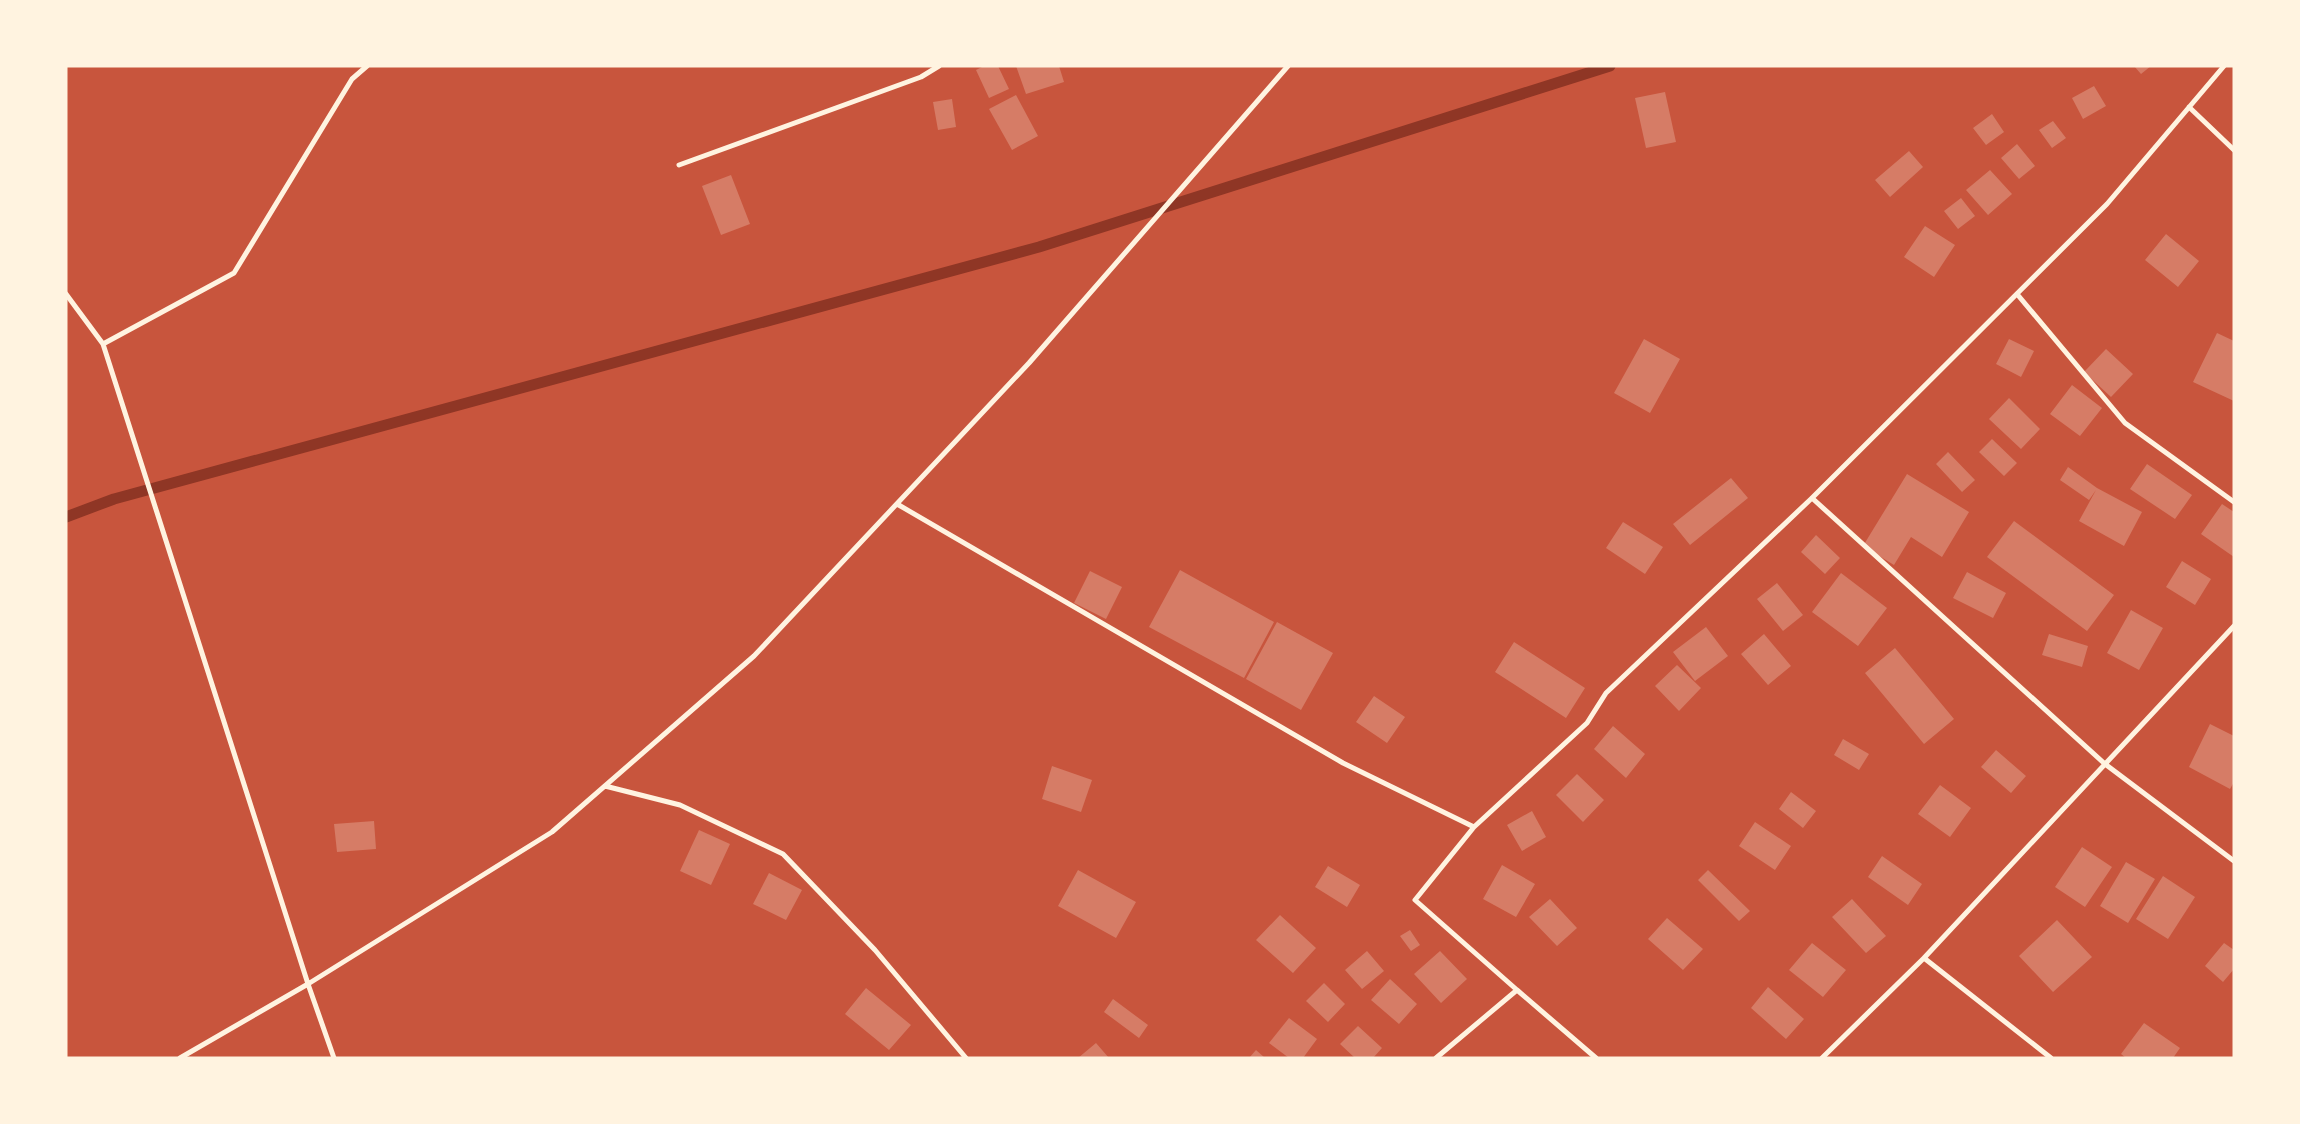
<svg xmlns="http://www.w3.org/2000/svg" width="2300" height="1124" font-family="'Work Sans',sans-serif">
  <rect width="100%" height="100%" fill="#c8553d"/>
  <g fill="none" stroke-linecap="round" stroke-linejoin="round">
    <path stroke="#8f3625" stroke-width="11" d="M 66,517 L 114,499 L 1039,247 L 1610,66"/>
  </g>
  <path fill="#d67c66" d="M 984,66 L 998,66 L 1009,89 L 989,98 L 976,70 Z
    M 1016,66 L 1059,66 L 1064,82 L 1026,94 Z
    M 2134,66 L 2151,66 L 2141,74 Z
    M 2094,86 L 2106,106 L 2083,119 L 2072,98 Z
    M 1665,92 L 1676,142 L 1646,148 L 1635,98 Z
    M 1016,95 L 1038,136 L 1012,150 L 989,109 Z
    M 952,99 L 956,127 L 938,130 L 933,102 Z
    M 1992,114 L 2004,132 L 1986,145 L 1973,128 Z
    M 2053,121 L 2066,138 L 2052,148 L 2039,130 Z
    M 2017,144 L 2035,166 L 2019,179 L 2001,158 Z
    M 1909,151 L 1923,167 L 1890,197 L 1875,180 Z
    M 1990,170 L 2012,194 L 1988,215 L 1966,190 Z
    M 731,175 L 750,224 L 721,235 L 702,186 Z
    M 1961,198 L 1975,216 L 1958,229 L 1944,211 Z
    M 1925,226 L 1955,245 L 1934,277 L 1904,257 Z
    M 2166,234 L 2199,261 L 2178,287 L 2145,260 Z
    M 2217,333 L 2234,341 L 2234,401 L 2193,382 Z
    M 1644,339 L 1680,359 L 1650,413 L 1614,393 Z
    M 2009,339 L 2034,351 L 2021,377 L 1996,364 Z
    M 2106,349 L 2133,374 L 2111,397 L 2084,372 Z
    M 2072,385 L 2102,408 L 2080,436 L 2050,414 Z
    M 2009,398 L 2040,429 L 2021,449 L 1989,419 Z
    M 1992,439 L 2017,463 L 2004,476 L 1979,452 Z
    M 1948,452 L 1975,480 L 1962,492 L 1936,464 Z
    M 2147,464 L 2192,495 L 2175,519 L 2130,489 Z
    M 2068,467 L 2097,488 L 2142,512 L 2124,546 L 2079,521 L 2096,490 L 2089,500 L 2060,480 Z
    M 1907,474 L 1969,512 L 1942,557 L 1911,537 L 1894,565 L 1863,546 Z
    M 1731,478 L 1748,498 L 1690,545 L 1673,524 Z
    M 2222,504 L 2234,512 L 2234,557 L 2201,534 Z
    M 2014,521 L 2114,595 L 2087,631 L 1987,557 Z
    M 1623,522 L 1663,547 L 1645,574 L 1606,548 Z
    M 1816,535 L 1840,558 L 1825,574 L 1801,552 Z
    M 2182,561 L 2211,579 L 2195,605 L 2166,587 Z
    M 1180,570 L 1274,622 L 1244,678 L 1149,627 Z
    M 1090,571 L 1122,587 L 1106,619 L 1074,603 Z
    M 1967,572 L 2006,593 L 1993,618 L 1953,598 Z
    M 1841,573 L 1887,608 L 1858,646 L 1812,612 Z
    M 1777,583 L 1803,615 L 1783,631 L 1757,599 Z
    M 2131,610 L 2163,628 L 2139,670 L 2107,653 Z
    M 1277,622 L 1333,653 L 1301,710 L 1246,679 Z
    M 1706,627 L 1728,656 L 1695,681 L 1673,652 Z
    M 1764,634 L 1791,666 L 1768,685 L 1741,654 Z
    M 2049,634 L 2088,646 L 2082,667 L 2042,655 Z
    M 1514,642 L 1585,688 L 1566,718 L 1495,672 Z
    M 1895,648 L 1954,719 L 1924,744 L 1865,673 Z
    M 1677,665 L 1701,688 L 1679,711 L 1655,686 Z
    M 1374,696 L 1405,717 L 1387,743 L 1356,722 Z
    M 2210,724 L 2234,736 L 2234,782 L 2230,789 L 2189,767 Z
    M 1613,726 L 1645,754 L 1626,778 L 1594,749 Z
    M 1843,739 L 1869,754 L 1859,770 L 1834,755 Z
    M 1996,750 L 2026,776 L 2011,793 L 1981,767 Z
    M 1052,766 L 1092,780 L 1081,812 L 1042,799 Z
    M 1577,774 L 1604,800 L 1583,822 L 1556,795 Z
    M 1940,785 L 1971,808 L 1950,837 L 1918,814 Z
    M 1791,792 L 1816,811 L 1803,828 L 1779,809 Z
    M 1532,811 L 1546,837 L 1522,851 L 1507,825 Z
    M 374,821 L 376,849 L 337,852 L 334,824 Z
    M 1755,822 L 1791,846 L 1775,870 L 1739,846 Z
    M 699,830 L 730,844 L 711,885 L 680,871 Z
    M 2082,847 L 2112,867 L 2085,907 L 2055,887 Z
    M 1882,856 L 1922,884 L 1908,905 L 1868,877 Z
    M 2126,862 L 2155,879 L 2128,923 L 2100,906 Z
    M 1502,865 L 1535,884 L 1516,917 L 1483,899 Z
    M 1328,866 L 1360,885 L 1347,907 L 1315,887 Z
    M 1078,870 L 1136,902 L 1116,938 L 1058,906 Z
    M 1708,870 L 1750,911 L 1739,921 L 1698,880 Z
    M 769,873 L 802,890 L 786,920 L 753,904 Z
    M 2163,876 L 2195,897 L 2168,939 L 2136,919 Z
    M 1550,899 L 1577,928 L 1557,946 L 1529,917 Z
    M 1852,899 L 1886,936 L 1866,953 L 1832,917 Z
    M 1280,915 L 1316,948 L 1293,973 L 1256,940 Z
    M 1667,918 L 1703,949 L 1683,970 L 1648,939 Z
    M 2057,920 L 2092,957 L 2053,992 L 2019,956 Z
    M 1410,930 L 1420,945 L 1411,951 L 1400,936 Z
    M 1812,943 L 1846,970 L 1823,997 L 1789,970 Z
    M 2224,943 L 2234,950 L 2234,969 L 2223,982 L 2205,966 Z
    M 1367,951 L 1384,971 L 1362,989 L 1345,970 Z
    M 1440,951 L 1467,979 L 1441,1003 L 1414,974 Z
    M 1390,979 L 1417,1004 L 1399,1024 L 1371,1000 Z
    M 1324,983 L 1345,1004 L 1328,1022 L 1306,1001 Z
    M 1768,987 L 1804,1019 L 1786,1039 L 1751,1008 Z
    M 866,988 L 911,1025 L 889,1050 L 845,1014 Z
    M 1113,999 L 1148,1025 L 1139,1038 L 1104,1012 Z
    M 1289,1018 L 1317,1039 L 1303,1058 L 1289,1058 L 1269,1043 Z
    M 2144,1023 L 2180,1048 L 2173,1058 L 2126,1058 L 2121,1054 Z
    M 1358,1026 L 1382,1048 L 1373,1058 L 1355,1058 L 1340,1044 Z
    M 1096,1043 L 1109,1058 L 1078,1058 Z
    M 1256,1050 L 1265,1058 L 1249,1058 Z"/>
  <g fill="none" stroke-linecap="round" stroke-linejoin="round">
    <path stroke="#fff3e0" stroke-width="5" d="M 2189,107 L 2234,150
      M 679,165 L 921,77 L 939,66
      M 66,294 L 103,344 L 308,984 L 334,1058
      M 2017,294 L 2125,423 L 2234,502
      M 103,344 L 234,273 L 352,79 L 367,66
      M 1812,498 L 2105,764 L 2234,861
      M 897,504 L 1343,763 L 1474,827
      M 605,786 L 680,805 L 783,854 L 875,950 L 966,1058
      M 1517,990 L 1596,1058
      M 180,1058 L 308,984 L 552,832 L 754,656 L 1029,363 L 1288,66
      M 1436,1058 L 1517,990 L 1415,900 L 1474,827 L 1587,723 L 1606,693 L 1812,498 L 2107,204 L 2224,66
      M 1822,1058 L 1924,958
      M 2051,1058 L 1924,958 L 2234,626"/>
  </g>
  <rect width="2300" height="1124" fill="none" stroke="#fff3e0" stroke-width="135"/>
</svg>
